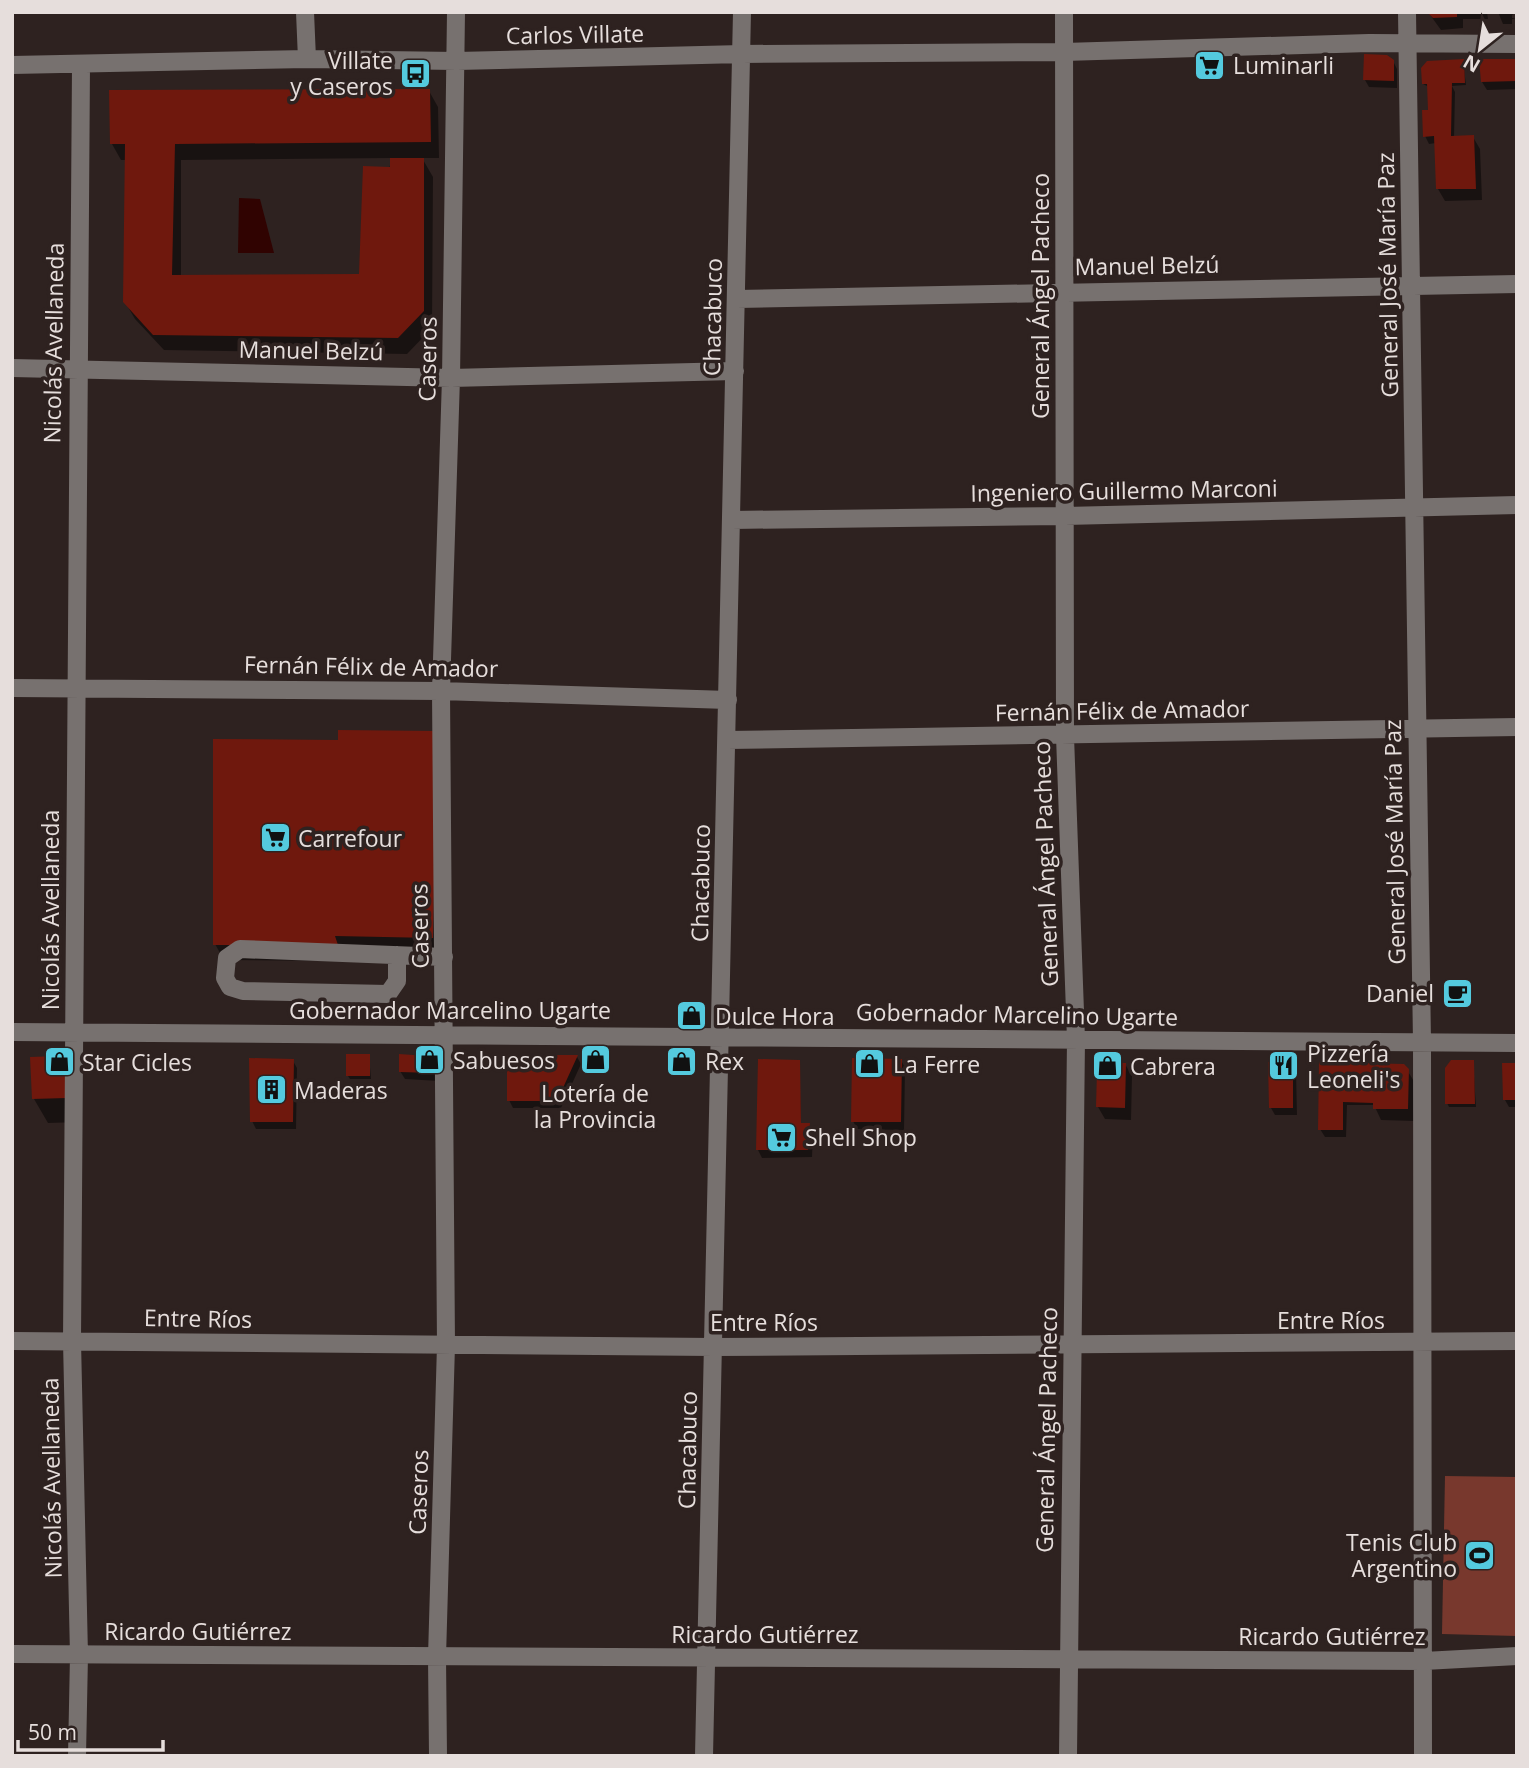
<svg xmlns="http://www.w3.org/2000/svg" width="1529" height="1768" font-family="'Open Sans',sans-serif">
  <rect width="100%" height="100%" fill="#2e2220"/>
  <path fill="#78382d" d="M 1445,1476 L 1517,1477 L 1517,1636 L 1442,1634 Z"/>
  <path fill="#300301" d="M 239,198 L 260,199 L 274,253 L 238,253 Z"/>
  <path fill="#0007" fill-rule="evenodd" d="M 1428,12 L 1487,12 L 1488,19 L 1463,19 L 1463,28 L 1441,30 Z
    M 1498,12 L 1517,12 L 1512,15 L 1512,18 L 1517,19 L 1512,19 L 1512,24 L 1503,24 Z
    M 1517,60 L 1517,89 L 1487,90 L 1482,82 Z
    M 1393,61 L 1397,69 L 1397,88 L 1369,87 L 1365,80 Z
    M 1463,61 L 1466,85 L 1452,86 L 1455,92 L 1454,137 L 1473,137 L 1480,149 L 1482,200 L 1445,201 L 1438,189 L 1436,143 L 1429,144 L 1425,136 L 1430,112 L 1429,87 L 1423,84 Z
    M 429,91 L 438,107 L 439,158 L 422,158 L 433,177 L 432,328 L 407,354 L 164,350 L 135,319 L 125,302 L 126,160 L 121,160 L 112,144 ZM 392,158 L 360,275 L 181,276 L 181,160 Z
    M 436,733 L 442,954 L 345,961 L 224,960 L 215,944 L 340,742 Z
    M 369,1056 L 371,1079 L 350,1079 L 348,1076 Z
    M 401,1056 L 439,1073 L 439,1081 L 405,1079 L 400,1071 Z
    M 577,1057 L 581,1064 L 561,1108 L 513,1108 L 509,1100 Z
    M 58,1058 L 60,1063 L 80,1122 L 48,1123 L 34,1099 Z
    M 901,1060 L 905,1068 L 904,1130 L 857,1129 L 853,1121 Z
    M 293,1061 L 297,1068 L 296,1129 L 256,1129 L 252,1121 Z
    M 799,1061 L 801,1125 L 809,1125 L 813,1132 L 812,1157 L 762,1158 L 758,1150 Z
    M 1473,1061 L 1476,1107 L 1449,1107 L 1447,1103 Z
    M 1125,1064 L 1132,1076 L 1131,1120 L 1105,1119 L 1098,1107 Z
    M 1292,1064 L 1296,1071 L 1297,1115 L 1275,1115 L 1271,1108 Z
    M 1321,1064 L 1407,1070 L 1415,1083 L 1414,1121 L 1381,1120 L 1374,1105 L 1347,1105 L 1346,1137 L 1325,1137 L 1320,1129 Z
    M 1517,1065 L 1517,1107 L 1509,1107 L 1505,1100 Z"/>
  <path fill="#6f180d" d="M 1427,12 L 1457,12 L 1457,17 L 1433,18 Z
    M 1364,54 L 1387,55 L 1394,60 L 1394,81 L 1363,80 Z
    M 1464,59 L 1465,83 L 1452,83 L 1451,136 L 1474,135 L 1476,189 L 1436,189 L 1434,136 L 1423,137 L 1422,110 L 1428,110 L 1427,84 L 1422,84 L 1421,68 L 1427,61 Z
    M 1479,59 L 1517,59 L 1517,81 L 1481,82 Z
    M 430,89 L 431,142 L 175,144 L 172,275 L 359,274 L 363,166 L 390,167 L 390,158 L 424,158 L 424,311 L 398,338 L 153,335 L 123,302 L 125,144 L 110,144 L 109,90 Z
    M 338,730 L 437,731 L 433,938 L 335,936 L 338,945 L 213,945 L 213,739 L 338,740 Z
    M 346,1054 L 370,1054 L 370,1076 L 346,1076 Z
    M 399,1054 L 428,1056 L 436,1063 L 435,1073 L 399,1072 Z
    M 507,1055 L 578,1055 L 557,1101 L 507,1101 Z
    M 59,1056 L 59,1061 L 66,1061 L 67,1098 L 32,1099 L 30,1057 Z
    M 249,1058 L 294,1059 L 293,1122 L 250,1122 Z
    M 852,1058 L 902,1059 L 901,1122 L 851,1122 Z
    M 758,1059 L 800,1060 L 801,1123 L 810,1123 L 808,1150 L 756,1150 Z
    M 1451,1060 L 1474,1060 L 1475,1104 L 1445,1104 L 1445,1068 Z
    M 1104,1062 L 1126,1063 L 1125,1108 L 1096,1107 L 1097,1071 Z
    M 1268,1062 L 1293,1062 L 1293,1108 L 1269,1108 Z
    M 1319,1062 L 1404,1064 L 1409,1069 L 1408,1109 L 1373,1109 L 1373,1103 L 1343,1102 L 1343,1130 L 1318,1130 Z
    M 1502,1063 L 1517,1063 L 1517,1100 L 1503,1100 Z"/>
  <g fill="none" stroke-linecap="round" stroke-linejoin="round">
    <path stroke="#77716f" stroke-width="18" d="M 305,12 L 307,59
      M 1064,12 L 1065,736 L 1076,1039 L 1068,1756
      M 1407,12 L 1422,1043 L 1423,1756
      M 12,65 L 307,59 L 457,61 L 742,54 L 1064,52 L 1369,43 L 1517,44
      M 737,299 L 1517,284
      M 12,368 L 451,378 L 735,371
      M 732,520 L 1065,516 L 1517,505
      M 12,688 L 441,691 L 728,700
      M 727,740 L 1517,727
      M 397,955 L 397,981 L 388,994 L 243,991 L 230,987 L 225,978 L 227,958 L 240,949 L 444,957
      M 12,1032 L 1517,1043
      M 12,1341 L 714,1347 L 1517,1341
      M 12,1654 L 1424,1661 L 1517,1656
      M 77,1756 L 79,1655 L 72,1341 L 81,65
      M 438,1756 L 437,1657 L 446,1345 L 441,691 L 451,378 L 456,12
      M 704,1756 L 742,12"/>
  </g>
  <defs>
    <symbol id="supermarket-square" viewBox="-11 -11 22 22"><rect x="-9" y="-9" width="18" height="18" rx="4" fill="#54cade" stroke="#2e2220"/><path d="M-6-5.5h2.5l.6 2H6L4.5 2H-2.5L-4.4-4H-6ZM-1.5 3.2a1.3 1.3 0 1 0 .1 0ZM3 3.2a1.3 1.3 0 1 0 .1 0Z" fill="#111"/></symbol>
    <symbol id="bus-square" viewBox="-11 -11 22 22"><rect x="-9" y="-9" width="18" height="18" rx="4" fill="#54cade" stroke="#2e2220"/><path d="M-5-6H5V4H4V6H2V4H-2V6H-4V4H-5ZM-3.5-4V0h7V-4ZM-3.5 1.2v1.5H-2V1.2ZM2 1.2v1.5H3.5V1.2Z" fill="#111"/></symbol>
    <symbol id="cafe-square" viewBox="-11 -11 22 22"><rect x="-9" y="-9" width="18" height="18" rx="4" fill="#54cade" stroke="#2e2220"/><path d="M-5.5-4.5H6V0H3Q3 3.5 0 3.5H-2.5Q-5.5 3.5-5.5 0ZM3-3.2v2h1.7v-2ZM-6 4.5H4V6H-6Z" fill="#111"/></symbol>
    <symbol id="shop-square" viewBox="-11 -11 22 22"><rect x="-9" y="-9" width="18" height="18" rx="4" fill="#54cade" stroke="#2e2220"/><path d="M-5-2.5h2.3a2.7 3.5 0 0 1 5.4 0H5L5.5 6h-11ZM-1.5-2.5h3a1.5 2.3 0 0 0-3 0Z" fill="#111"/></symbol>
    <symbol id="restaurant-square" viewBox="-11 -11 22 22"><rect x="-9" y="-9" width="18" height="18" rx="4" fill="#54cade" stroke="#2e2220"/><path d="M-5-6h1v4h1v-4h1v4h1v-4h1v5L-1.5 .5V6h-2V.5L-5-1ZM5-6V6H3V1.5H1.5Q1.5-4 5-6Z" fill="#111"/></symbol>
    <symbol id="building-square" viewBox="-11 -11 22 22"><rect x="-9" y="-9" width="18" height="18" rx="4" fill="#54cade" stroke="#2e2220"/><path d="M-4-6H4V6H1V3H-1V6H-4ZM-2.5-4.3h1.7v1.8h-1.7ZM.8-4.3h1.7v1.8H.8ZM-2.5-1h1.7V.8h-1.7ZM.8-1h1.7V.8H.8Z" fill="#111"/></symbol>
    <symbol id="stadium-square" viewBox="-11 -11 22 22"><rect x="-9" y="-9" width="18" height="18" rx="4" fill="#54cade" stroke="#2e2220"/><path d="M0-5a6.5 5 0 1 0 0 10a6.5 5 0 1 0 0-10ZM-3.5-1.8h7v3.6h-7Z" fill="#111"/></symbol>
  </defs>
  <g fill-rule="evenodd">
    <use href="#supermarket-square" x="1192" y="48" width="35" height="35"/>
    <use href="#bus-square" x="398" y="56" width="35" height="35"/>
    <use href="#supermarket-square" x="258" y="820" width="35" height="35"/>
    <use href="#cafe-square" x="1440" y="976" width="35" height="35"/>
    <use href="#shop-square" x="674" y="998" width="35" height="35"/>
    <use href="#shop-square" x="578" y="1042" width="35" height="35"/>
    <use href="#shop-square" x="412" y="1042" width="35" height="35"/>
    <use href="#shop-square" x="664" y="1044" width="35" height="35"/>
    <use href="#shop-square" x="42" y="1044" width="35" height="35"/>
    <use href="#shop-square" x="852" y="1046" width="35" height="35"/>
    <use href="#shop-square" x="1090" y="1048" width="35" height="35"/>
    <use href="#restaurant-square" x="1266" y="1048" width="35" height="35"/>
    <use href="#building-square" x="254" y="1072" width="35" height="35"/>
    <use href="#supermarket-square" x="764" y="1120" width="35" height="35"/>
    <use href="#stadium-square" x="1462" y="1538" width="35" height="35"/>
  </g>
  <g text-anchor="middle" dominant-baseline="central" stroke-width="7" stroke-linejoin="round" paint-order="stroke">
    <g font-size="23" fill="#e6dedc" stroke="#2e2220">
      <text transform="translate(575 34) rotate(-1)">Carlos Villate</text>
      <text transform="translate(1147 265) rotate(-1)">Manuel Belzú</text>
      <text transform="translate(1387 275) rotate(-91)">General José María Paz</text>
      <text transform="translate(1040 296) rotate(-90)">General Ángel Pacheco</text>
      <text transform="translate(712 317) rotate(-89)">Chacabuco</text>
      <text transform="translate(53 343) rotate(-89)">Nicolás Avellaneda</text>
      <text transform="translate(311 350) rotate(1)">Manuel Belzú</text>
      <text transform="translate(427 359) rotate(-89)">Caseros</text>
      <text transform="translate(1124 490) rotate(-1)">Ingeniero Guillermo Marconi</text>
      <text transform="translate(371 666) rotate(1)">Fernán Félix de Amador</text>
      <text transform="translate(1122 710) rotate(-1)">Fernán Félix de Amador</text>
      <text transform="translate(1394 842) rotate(-91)">General José María Paz</text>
      <text transform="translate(1045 864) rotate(-92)">General Ángel Pacheco</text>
      <text transform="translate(700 883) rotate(-89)">Chacabuco</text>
      <text transform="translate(50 910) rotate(-90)">Nicolás Avellaneda</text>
      <text transform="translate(419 926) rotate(-91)">Caseros</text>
      <text x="450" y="1010">Gobernador Marcelino Ugarte</text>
      <text transform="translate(1017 1014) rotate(1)">Gobernador Marcelino Ugarte</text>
      <text transform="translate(198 1318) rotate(1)">Entre Ríos</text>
      <text x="1331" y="1320">Entre Ríos</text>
      <text x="764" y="1322">Entre Ríos</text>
      <text transform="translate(1046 1430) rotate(-89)">General Ángel Pacheco</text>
      <text transform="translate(687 1450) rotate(-89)">Chacabuco</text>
      <text transform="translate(51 1478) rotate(-91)">Nicolás Avellaneda</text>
      <text transform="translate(418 1492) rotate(-88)">Caseros</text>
      <text x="198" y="1631">Ricardo Gutiérrez</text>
      <text x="765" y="1634">Ricardo Gutiérrez</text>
      <text x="1332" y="1636">Ricardo Gutiérrez</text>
    </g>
    <g font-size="23" fill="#e6dedc" stroke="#2e2220" text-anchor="start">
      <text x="393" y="60" text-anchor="end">Villate<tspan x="393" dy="26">y Caseros</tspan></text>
      <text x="1233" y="65">Luminarli</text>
      <text x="298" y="838">Carrefour</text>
      <text x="1434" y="993" text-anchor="end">Daniel</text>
      <text x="715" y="1016">Dulce Hora</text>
      <text x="1307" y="1053">Pizzería<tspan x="1307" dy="26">Leoneli's</tspan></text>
      <text x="453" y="1060">Sabuesos</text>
      <text x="705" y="1061">Rex</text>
      <text x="82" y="1062">Star Cicles</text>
      <text x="893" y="1064">La Ferre</text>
      <text x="1130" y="1066">Cabrera</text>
      <text x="294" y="1090">Maderas</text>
      <text x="595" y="1093" text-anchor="middle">Lotería de<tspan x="595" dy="26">la Provincia</tspan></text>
      <text x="805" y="1137">Shell Shop</text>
      <text x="1457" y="1542" text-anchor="end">Tenis Club<tspan x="1457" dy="26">Argentino</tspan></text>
    </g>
  </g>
  <rect width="1529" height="1768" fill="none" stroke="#e6dedc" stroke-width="28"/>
  <g transform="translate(1480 49) rotate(210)" stroke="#2e2220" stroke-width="5" paint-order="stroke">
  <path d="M0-5L12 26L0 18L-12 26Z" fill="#e6dedc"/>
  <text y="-10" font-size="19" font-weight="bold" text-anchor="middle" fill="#e6dedc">N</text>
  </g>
  <path d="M18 1740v10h145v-10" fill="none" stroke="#e6dedc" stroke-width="3.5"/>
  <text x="28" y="1740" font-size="21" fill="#e6dedc" stroke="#2e2220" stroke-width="5" paint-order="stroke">50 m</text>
</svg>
